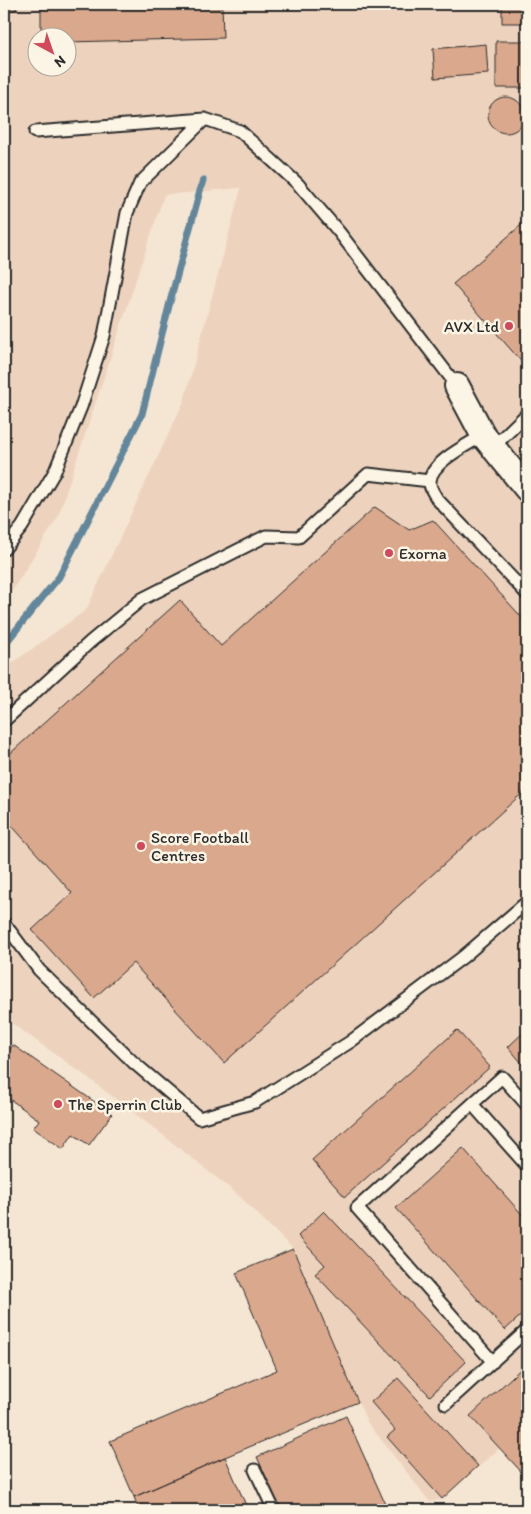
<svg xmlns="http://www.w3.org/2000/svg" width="531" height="1514" font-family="Itim,sans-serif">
  <rect width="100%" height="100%" fill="#f5e6d3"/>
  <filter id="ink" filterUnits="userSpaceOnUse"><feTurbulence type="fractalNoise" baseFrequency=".02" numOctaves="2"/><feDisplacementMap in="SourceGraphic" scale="10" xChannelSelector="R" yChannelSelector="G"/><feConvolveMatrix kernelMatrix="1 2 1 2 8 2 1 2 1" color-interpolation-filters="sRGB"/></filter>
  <g filter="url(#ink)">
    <path fill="#edd3be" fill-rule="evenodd" d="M 4,4 L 527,4 L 527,1363 L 470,1416 L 500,1448 L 442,1499 L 430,1502 L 367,1422 L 293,1249 L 238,1195 L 164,1136 L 83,1074 L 7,1020 L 4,1009 L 4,669 L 86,610 L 184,401 L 241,188 L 164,195 L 58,517 L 4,604 ZM 38,38 L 68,38 L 68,68 L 38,68 Z"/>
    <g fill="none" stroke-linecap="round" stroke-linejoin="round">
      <path stroke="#62869b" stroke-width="7" d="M 4,645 L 59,577 L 142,414 L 171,298 L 203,180"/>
    </g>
    <path fill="#daa88d" stroke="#2b2b2b" d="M 4,4 L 17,4 L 16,10 L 4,11 Z
      M 41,4 L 222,4 L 223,38 L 68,42 L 68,38 L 41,38 Z
      M 502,4 L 527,4 L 527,23 L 502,23 Z
      M 496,41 L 527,41 L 527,88 L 496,88 Z
      M 486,44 L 488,74 L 435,78 L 433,49 Z
      M488 115a18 18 0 1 1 36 0a18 18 0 1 1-36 0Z
      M 527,220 L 527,368 L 453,284 Z
      M 375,507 L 409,530 L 433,520 L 527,623 L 527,789 L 224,1063 L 133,963 L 94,998 L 32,930 L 72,893 L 4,817 L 4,759 L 180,600 L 221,646 Z
      M 527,1029 L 527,1069 L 508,1047 Z
      M 457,1030 L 490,1067 L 345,1197 L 312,1160 Z
      M 13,1045 L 112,1114 L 89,1145 L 73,1134 L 63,1149 L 33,1128 L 39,1120 L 4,1095 L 4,1086 L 9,1079 L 4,1075 L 4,1058 Z
      M 463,1148 L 527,1220 L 527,1310 L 505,1330 L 396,1208 Z
      M 324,1211 L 466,1362 L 430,1396 L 315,1274 L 325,1265 L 298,1236 Z
      M 293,1249 L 358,1402 L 225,1457 L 134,1497 L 110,1441 L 277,1370 L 236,1273 Z
      M 527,1363 L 527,1478 L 470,1416 Z
      M 398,1378 L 478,1466 L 442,1499 L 387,1437 L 395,1430 L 371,1402 Z
      M 346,1416 L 388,1510 L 281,1510 L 257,1457 Z
      M 225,1457 L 248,1510 L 139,1510 L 134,1497 Z"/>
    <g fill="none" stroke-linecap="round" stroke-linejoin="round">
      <defs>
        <path id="lane" d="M 35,132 L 205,119 L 240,131 L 298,184 L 339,232 L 457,386
          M 483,435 C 469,444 431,462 430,481 C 429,488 434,493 437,499 L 527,594
          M 493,447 L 527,414
          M 4,549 L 22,527 L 55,471 L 81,407 L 104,336 L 127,213 L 140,183 L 205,119
          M 4,721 L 90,642 L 142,599 L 266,536 L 299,537 L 368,474 L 430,481
          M 4,923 L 39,970 L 133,1062 L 199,1118 L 255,1102 L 350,1042 L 463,957 L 527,902
          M 472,1104 L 527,1166
          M 493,1362 L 357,1208 L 502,1077 L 527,1105
          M 446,1404 L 527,1330
          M 255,1470 L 274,1510"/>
        <path id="street" d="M 457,386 L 483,435 L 527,489"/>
      </defs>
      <use href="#lane" stroke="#2b2b2b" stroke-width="15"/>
      <use href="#street" stroke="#2b2b2b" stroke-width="28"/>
      <use href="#lane" stroke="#fcf5e5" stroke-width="11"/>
      <use href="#street" stroke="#fcf5e5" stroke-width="24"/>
    </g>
  </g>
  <g fill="#d1495b" stroke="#fcf5e5" stroke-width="2">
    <circle cx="509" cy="326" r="5"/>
    <circle cx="389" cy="553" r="5"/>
    <circle cx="141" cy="846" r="5"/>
    <circle cx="58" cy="1104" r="5"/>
  </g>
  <g text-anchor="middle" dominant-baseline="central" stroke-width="5" stroke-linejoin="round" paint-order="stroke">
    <g font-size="16" fill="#2b2b2b" stroke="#fcf5e5" text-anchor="start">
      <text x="499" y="326" text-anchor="end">AVX Ltd</text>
      <text x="399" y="553">Exorna</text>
      <text x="151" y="837">Score Football<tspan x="151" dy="18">Centres</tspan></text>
      <text x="68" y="1104">The Sperrin Club</text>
    </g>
  </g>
  <rect width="531" height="1514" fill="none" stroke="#fcf5e5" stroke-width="20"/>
  <rect x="10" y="10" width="511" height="1494" fill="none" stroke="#2b2b2b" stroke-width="2" filter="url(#ink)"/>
  <g transform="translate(52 52) rotate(140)"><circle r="24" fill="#fcf5e5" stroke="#a8a49b"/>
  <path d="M0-4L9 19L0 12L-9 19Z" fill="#d1495b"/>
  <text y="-8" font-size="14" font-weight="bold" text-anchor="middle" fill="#2b2b2b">N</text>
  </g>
</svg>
